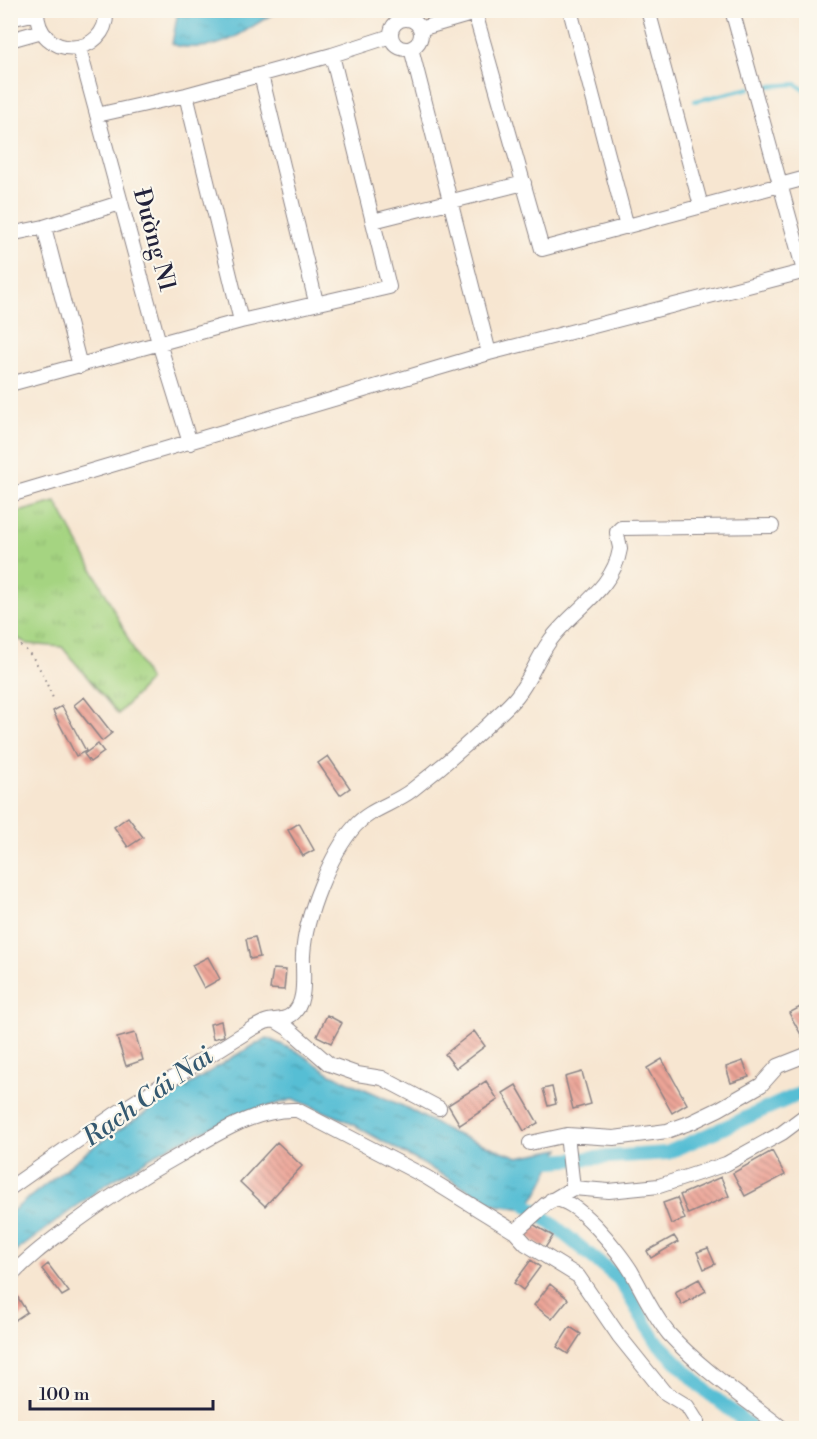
<svg xmlns="http://www.w3.org/2000/svg" width="817" height="1439" font-family="'Libre Bodoni',serif">
  <defs>
    <pattern id="grass-tufts" width="24" height="20" patternUnits="userSpaceOnUse" patternTransform="scale(1.5)"><rect width="24" height="20" fill="#a5d481"/><path d="M3 7l-1-3M5 7V3M7 7l1-3M15 17l-1-3M17 17v-4M19 17l1-3" fill="none" stroke="#8eb670"/></pattern>
    <pattern id="water-ripples" width="26" height="14" patternUnits="userSpaceOnUse" patternTransform="scale(1.5)"><rect width="26" height="14" fill="#56bed4"/><path d="M2 4q2-2 4 0t4 0M15 11q2-2 4 0t4 0" fill="none" stroke="#479aad"/></pattern>
    <pattern id="building-back-hatch" width="6" height="6" patternUnits="userSpaceOnUse" patternTransform="scale(1.5)"><rect width="6" height="6" fill="#eda598"/><path d="M-1 5l2 2M0 0l6 6M5-1l2 2" fill="none" stroke="#c0867d"/></pattern>
  </defs>
  <rect width="100%" height="100%" fill="#fbf7ec"/>
  <filter id="ink" filterUnits="userSpaceOnUse"><feTurbulence type="fractalNoise" baseFrequency=".0167" numOctaves="2"/><feDisplacementMap in="SourceGraphic" scale="12" xChannelSelector="R" yChannelSelector="G"/><feConvolveMatrix kernelMatrix="1 2 1 2 8 2 1 2 1" color-interpolation-filters="sRGB"/></filter>
  <filter id="wash" filterUnits="userSpaceOnUse"><feTurbulence type="fractalNoise" baseFrequency=".008" numOctaves="4" result="noise"/><feDisplacementMap in="SourceGraphic" scale="24" xChannelSelector="R" yChannelSelector="G"/><feGaussianBlur stdDeviation="1.35" result="paint"/><feColorMatrix in="noise" values="0 0 0 0 0 0 0 0 0 0 0 0 0 0 0 0 0 1.4 0 .05"/><feComposite in="paint" operator="in"/></filter>
  <g filter="url(#wash)">
    <rect width="100%" height="100%" fill="#f7e6d1"/>
    <path fill="url(#grass-tufts)" stroke="#647b5e" stroke-width="1.5" d="M 56,502 L 108,598 L 149,681 L 118,714 L 62,647 L 28,644 L 11,635 L 11,514 Z"/>
    <path fill="url(#water-ripples)" stroke="#3c7088" stroke-width="1.5" d="M 178,11 L 178,10 L 278,11 C 246,28 230,49 190,47 C 183,47 178,47 172,44 Z
      M 267,1038 L 298,1052 L 331,1074 L 405,1107 L 450,1132 L 518,1157 L 560,1149 L 537,1194 L 525,1209 L 496,1205 L 345,1120 L 294,1099 L 238,1115 L 164,1149 L 105,1185 L 11,1255 L 11,1212 L 97,1144 L 231,1058 Z"/>
    <g fill="none" stroke-linecap="round" stroke-linejoin="round">
      <path stroke="#56bed4" stroke-width="4" d="M 757,87 L 796,84 L 806,91
        M 695,101 L 750,88"/>
      <path stroke="#56bed4" stroke-width="14" d="M 537,1162 L 667,1153 L 806,1091
        M 513,1195 L 540,1214 L 619,1279 L 656,1341 L 706,1391 L 753,1428"/>
    </g>
    <g id="blocks">
      <path fill="url(#building-back-hatch)" d="M 84,697 L 112,733 L 102,741 L 74,705 Z
        M 62,706 L 86,751 L 76,756 L 53,711 Z
        M 98,744 L 104,752 L 90,762 L 84,754 Z
        M 328,756 L 350,788 L 340,795 L 318,763 Z
        M 128,817 L 143,837 L 128,847 L 114,827 Z
        M 299,823 L 314,850 L 303,856 L 288,830 Z
        M 255,937 L 260,957 L 250,959 L 246,939 Z
        M 208,957 L 220,979 L 204,988 L 192,965 Z
        M 273,969 L 286,970 L 284,990 L 270,989 Z
        M 806,1004 L 806,1038 L 804,1040 L 789,1013 Z
        M 327,1015 L 342,1023 L 331,1043 L 317,1036 Z
        M 221,1021 L 224,1036 L 213,1039 L 210,1024 Z
        M 474,1031 L 485,1046 L 456,1068 L 445,1054 Z
        M 135,1033 L 143,1060 L 126,1066 L 117,1038 Z
        M 662,1059 L 687,1104 L 672,1113 L 647,1068 Z
        M 743,1061 L 749,1077 L 731,1083 L 726,1067 Z
        M 582,1072 L 591,1104 L 573,1109 L 565,1077 Z
        M 486,1081 L 498,1100 L 460,1125 L 448,1105 Z
        M 516,1085 L 538,1123 L 524,1131 L 503,1093 Z
        M 552,1087 L 556,1104 L 548,1106 L 543,1089 Z
        M 277,1142 L 302,1166 L 265,1206 L 240,1182 Z
        M 772,1151 L 785,1175 L 745,1196 L 733,1173 Z
        M 721,1177 L 729,1196 L 688,1214 L 680,1195 Z
        M 677,1198 L 685,1219 L 671,1224 L 663,1203 Z
        M 531,1223 L 553,1236 L 545,1248 L 524,1235 Z
        M 674,1236 L 678,1242 L 651,1258 L 647,1251 Z
        M 708,1248 L 715,1264 L 704,1269 L 697,1252 Z
        M 531,1260 L 540,1267 L 523,1290 L 514,1283 Z
        M 48,1264 L 69,1292 L 62,1296 L 42,1269 Z
        M 699,1279 L 706,1291 L 682,1305 L 675,1292 Z
        M 550,1284 L 568,1299 L 552,1319 L 534,1305 Z
        M 15,1293 L 27,1312 L 12,1322 L 10,1296 Z
        M 570,1327 L 581,1334 L 568,1354 L 557,1347 Z"/>
    </g>
  </g>
  <g filter="url(#ink)">
    <use href="#blocks" fill-opacity="0" stroke="#8c8486" stroke-width="1.5"/>
    <g fill="none" stroke-linecap="round" stroke-linejoin="round">
      <defs>
        <path id="minor" d="M 37,10 C 36,62 110,58 106,10
          M 570,10 L 627,227
          M 648,10 L 701,206
          M 732,10 L 804,271
          M 475,13 L 542,249 L 806,178
          M391 34a15 15 0 1 1 30 0a15 15 0 1 1-30 0Z
          M 10,19 L 37,13
          M 420,29 L 482,11
          M 10,40 L 42,31
          M 79,48 L 159,343 L 190,443
          M 411,48 L 489,353
          M 332,55 L 391,36
          M 261,75 L 316,302
          M 186,95 L 241,321
          M 373,221 L 524,183
          M 44,227 L 80,366
          M 10,234 L 44,227 L 120,203
          M 10,384 L 241,321 L 389,287 L 332,55 L 186,95 L 97,115
          M 10,495 L 489,353 L 806,271
          M 276,1021 L 289,1029 L 329,1064 L 357,1074 L 382,1078 L 439,1108
          M 530,1143 L 567,1135 L 614,1138 L 667,1131 L 692,1122 L 719,1109 L 761,1085 L 778,1066 L 806,1055
          M 10,1188 L 114,1115 L 253,1028 C 257,1026 261,1024 265,1022 C 273,1019 284,1021 291,1015 C 308,1004 302,972 303,955 C 305,917 330,854 355,826 C 370,809 394,804 412,790 C 439,769 466,746 491,722 C 499,714 509,706 517,696 C 530,680 537,659 549,642 C 571,610 613,591 620,549 C 620,544 617,538 617,532 L 621,528 L 772,526
          M 573,1188 L 609,1191 L 659,1186 L 726,1164 L 782,1133 L 806,1115
          M 551,1200 C 574,1193 620,1253 631,1271 C 643,1292 653,1315 669,1334 C 702,1370 744,1398 782,1428
          M 515,1232 L 546,1204 L 573,1188 L 567,1135
          M 10,1277 C 28,1257 49,1242 70,1226 C 105,1200 140,1177 178,1156 C 215,1136 253,1108 297,1110 L 426,1177 L 515,1232 L 526,1244 L 578,1276 L 619,1336 L 664,1392 L 687,1406 L 697,1422"/>
      </defs>
      <use href="#minor" stroke="#8c8486" stroke-width="16"/>
      <path stroke="#8c8486" stroke-width="2" stroke-dasharray="1.5 4.5" stroke-linecap="butt" d="M 10,640 C 36,650 43,677 54,700"/>
      <use href="#minor" stroke="#fff" stroke-width="14"/>
    </g>
  </g>
  <g text-anchor="middle" dominant-baseline="central" stroke-width="4.5" stroke-linejoin="round" paint-order="stroke">
    <g font-size="24" fill="#22223b" stroke="#fbf7ec">
      <text transform="translate(154 240) rotate(75)">Đường N1</text>
    </g>
    <g font-size="26" font-style="italic" fill="#345971" stroke="#fbf7ec">
      <text transform="translate(148 1097) rotate(-35)">Rạch Cái Nai</text>
    </g>
  </g>
  <rect width="817" height="1439" fill="none" stroke="#fbf7ec" stroke-width="36"/>
  <path d="M30 1400v9h183v-9" fill="none" stroke="#22223b" stroke-width="3"/>
  <text x="39" y="1400" font-size="18" fill="#22223b" stroke="#fbf7ec" stroke-width="4.5" paint-order="stroke">100 m</text>
</svg>
